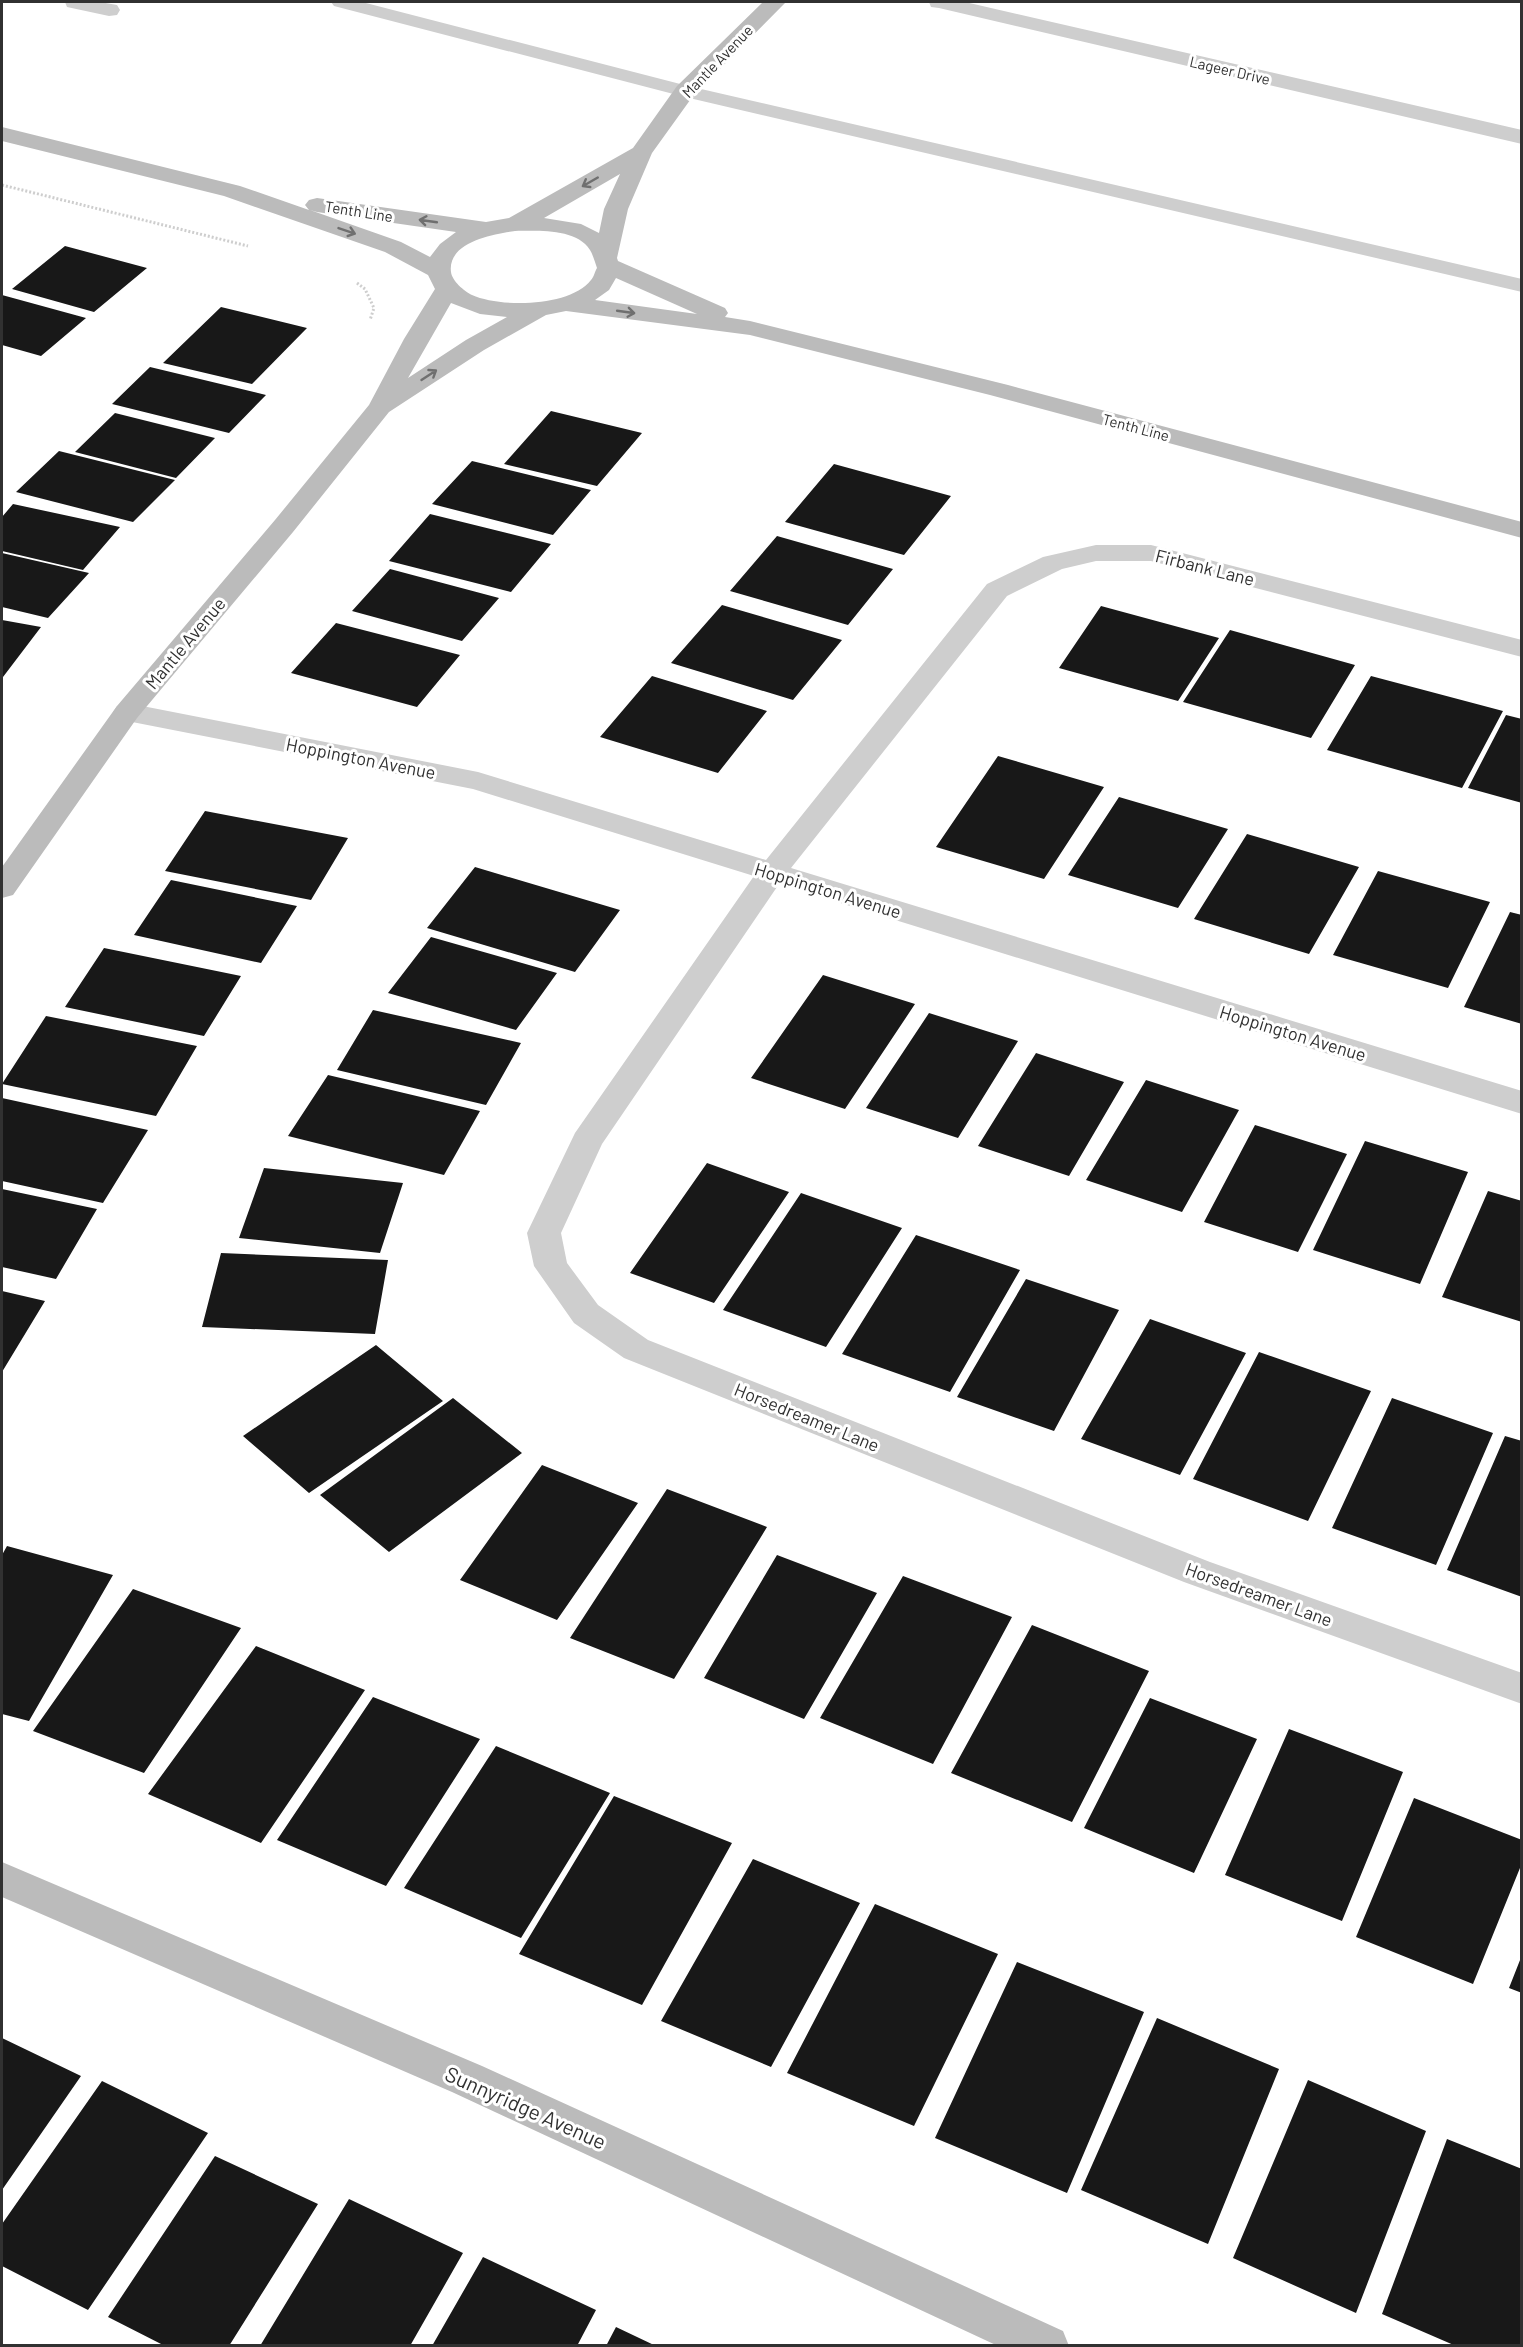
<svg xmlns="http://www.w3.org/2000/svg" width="1523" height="2347" font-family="Barlow,sans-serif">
  <rect width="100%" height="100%" fill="#fff"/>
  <path fill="#181818" d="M 65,246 L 147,268 L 94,312 L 12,289 Z
    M 2,295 L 86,318 L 41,356 L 2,345 Z
    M 221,307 L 307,328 L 252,384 L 163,363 Z
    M 150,367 L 266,395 L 229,433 L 112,404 Z
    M 551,411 L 642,433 L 597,486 L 504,464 Z
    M 115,413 L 215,438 L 176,478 L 75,452 Z
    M 59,451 L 175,480 L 133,522 L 16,492 Z
    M 472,461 L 591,490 L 553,535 L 432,504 Z
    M 834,464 L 951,496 L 904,555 L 785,522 Z
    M 13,504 L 120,527 L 83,570 L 2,551 L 2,517 Z
    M 430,514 L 551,544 L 511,592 L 389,561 Z
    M 777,536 L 893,569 L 848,625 L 730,591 Z
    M 2,553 L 89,573 L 48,618 L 2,607 Z
    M 390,569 L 499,598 L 462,641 L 352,611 Z
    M 722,605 L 842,640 L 793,700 L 671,663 Z
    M 1101,606 L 1219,638 L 1178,701 L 1059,668 Z
    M 2,620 L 41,627 L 3,677 L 2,677 Z
    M 336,623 L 460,655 L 417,707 L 291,673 Z
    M 1230,630 L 1355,665 L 1311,738 L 1183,702 Z
    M 652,676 L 767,711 L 718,773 L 600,737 Z
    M 1371,676 L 1503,711 L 1462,788 L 1327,750 Z
    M 1506,715 L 1522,719 L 1522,803 L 1468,788 Z
    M 998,756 L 1104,787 L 1044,879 L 936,847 Z
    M 1119,797 L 1228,829 L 1178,908 L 1068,875 Z
    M 205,811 L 348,838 L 311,900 L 165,871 Z
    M 1247,834 L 1359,867 L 1309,954 L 1194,919 Z
    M 475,867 L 620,910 L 575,972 L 427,928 Z
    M 1378,871 L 1490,902 L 1448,988 L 1333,955 Z
    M 171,880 L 297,906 L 261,963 L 134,935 Z
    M 1510,912 L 1522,915 L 1522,1024 L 1464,1007 Z
    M 431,937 L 557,973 L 516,1030 L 388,993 Z
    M 104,948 L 241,976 L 204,1036 L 65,1007 Z
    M 823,975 L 915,1004 L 845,1109 L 751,1078 Z
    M 373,1010 L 521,1043 L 486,1105 L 337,1070 Z
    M 929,1013 L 1018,1041 L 958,1138 L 866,1108 Z
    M 46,1016 L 197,1046 L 156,1116 L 2,1084 Z
    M 1036,1053 L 1124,1082 L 1069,1176 L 978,1146 Z
    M 328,1075 L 480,1111 L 444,1175 L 288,1136 Z
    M 1146,1080 L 1239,1110 L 1182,1212 L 1086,1180 Z
    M 2,1098 L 148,1130 L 103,1203 L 2,1181 Z
    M 1255,1125 L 1347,1154 L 1298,1252 L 1204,1222 Z
    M 1365,1141 L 1468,1172 L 1420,1284 L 1313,1250 Z
    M 707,1163 L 789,1192 L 714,1303 L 630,1273 Z
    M 264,1168 L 403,1183 L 380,1253 L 239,1238 Z
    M 2,1189 L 97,1209 L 56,1279 L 2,1267 Z
    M 1488,1191 L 1522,1201 L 1522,1322 L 1442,1297 Z
    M 801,1193 L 902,1228 L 826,1347 L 723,1310 Z
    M 916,1235 L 1020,1270 L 950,1392 L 842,1354 Z
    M 221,1253 L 388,1260 L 375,1334 L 202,1327 Z
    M 1026,1279 L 1119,1310 L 1054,1431 L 957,1397 Z
    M 2,1291 L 45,1301 L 2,1372 Z
    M 1150,1319 L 1246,1353 L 1180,1475 L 1081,1439 Z
    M 376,1345 L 443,1401 L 309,1493 L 243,1436 Z
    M 1259,1352 L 1371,1391 L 1308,1521 L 1193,1479 Z
    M 453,1398 L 522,1453 L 389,1552 L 320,1495 Z
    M 1392,1398 L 1493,1433 L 1436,1565 L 1332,1528 Z
    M 1505,1436 L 1522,1441 L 1522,1597 L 1447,1570 Z
    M 542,1465 L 638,1503 L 557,1620 L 460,1580 Z
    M 667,1489 L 767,1527 L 674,1679 L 570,1638 Z
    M 7,1546 L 113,1575 L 29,1721 L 2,1714 L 2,1555 Z
    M 777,1555 L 877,1593 L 804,1719 L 704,1678 Z
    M 903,1576 L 1012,1617 L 933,1764 L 820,1718 Z
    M 133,1589 L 241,1628 L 144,1773 L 33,1731 Z
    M 1032,1625 L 1149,1671 L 1072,1822 L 951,1773 Z
    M 256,1646 L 365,1690 L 261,1843 L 148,1794 Z
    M 373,1697 L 480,1739 L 386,1886 L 277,1840 Z
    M 1150,1698 L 1257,1739 L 1194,1873 L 1084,1828 Z
    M 1289,1729 L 1403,1772 L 1342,1921 L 1225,1875 Z
    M 496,1746 L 610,1793 L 521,1938 L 404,1888 Z
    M 614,1796 L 732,1843 L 642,2005 L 519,1954 Z
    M 1414,1798 L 1522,1840 L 1522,1863 L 1473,1984 L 1356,1937 Z
    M 753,1859 L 860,1903 L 771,2067 L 661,2021 Z
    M 875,1904 L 998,1954 L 914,2126 L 787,2073 Z
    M 1522,1955 L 1522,1993 L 1509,1988 Z
    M 1017,1962 L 1144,2012 L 1067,2193 L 935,2138 Z
    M 1157,2018 L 1279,2069 L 1208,2244 L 1081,2190 Z
    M 2,2038 L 81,2076 L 2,2190 Z
    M 1308,2080 L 1426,2131 L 1356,2313 L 1233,2258 Z
    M 102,2081 L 208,2133 L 88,2310 L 2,2266 L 2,2224 Z
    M 1447,2139 L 1522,2169 L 1522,2346 L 1456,2346 L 1382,2314 Z
    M 215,2156 L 318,2204 L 229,2346 L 165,2346 L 108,2317 Z
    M 349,2199 L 463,2253 L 410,2346 L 260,2346 Z
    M 483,2257 L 596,2310 L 577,2346 L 432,2346 Z
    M 616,2327 L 656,2346 L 606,2346 Z"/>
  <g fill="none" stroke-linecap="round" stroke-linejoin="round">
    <path stroke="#cecece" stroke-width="3" stroke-dasharray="2 2" stroke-linecap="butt" d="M 2,185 L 248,246
      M 357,283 L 365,289 L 374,308 L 370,320"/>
    <path fill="#cecece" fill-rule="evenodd" d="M 331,2 L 362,2 L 688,86 L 1522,279 L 1522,292 L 685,97 L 334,6 Z"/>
    <path fill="#cecece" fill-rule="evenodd" d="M 65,2 L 100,2 L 117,5 L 120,10 L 117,15 L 109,16 L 67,7 Z
      M 929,2 L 965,2 L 1522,130 L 1522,144 L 939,8 L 931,7 Z
      M 1096,545 L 1151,545 L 1522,640 L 1522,657 L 1151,561 L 1096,561 L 1062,569 L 1007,596 L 791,868 L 1522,1091 L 1522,1114 L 779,884 L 602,1144 L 561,1233 L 567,1263 L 598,1305 L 648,1340 L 1210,1562 L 1522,1673 L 1522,1704 L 1184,1582 L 624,1358 L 574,1323 L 534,1266 L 527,1233 L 575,1133 L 754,876 L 473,789 L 127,721 L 117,718 L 113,712 L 117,706 L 127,703 L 478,772 L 766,860 L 987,584 L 1043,557 Z"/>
    <path fill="#bbb" fill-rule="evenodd" d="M 763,2 L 786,2 L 693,96 L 652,153 L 628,209 L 617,258 L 618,261 L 725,308 L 728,313 L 725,317 L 750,321 L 1008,385 L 1522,522 L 1522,538 L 990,395 L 750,335 L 566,311 L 546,315 L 484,350 L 389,412 L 293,532 L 137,718 L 13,895 L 2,898 L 2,867 L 117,706 L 275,520 L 369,405 L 404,339 L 435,289 L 428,275 L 385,252 L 224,196 L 2,141 L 2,127 L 240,186 L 309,210 L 305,205 L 309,200 L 317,198 L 486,222 L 509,218 L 633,148 L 677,86 ZM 620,174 L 604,209 L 599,233 L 581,224 L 544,218 ZM 310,210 L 317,212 L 456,232 L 440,244 L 430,257 L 401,242 ZM 515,231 C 537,231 576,228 590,250 C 593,255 595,262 597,268 C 595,271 594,277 591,280 C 570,307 501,308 472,295 C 464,291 452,281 451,272 C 447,242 494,234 515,231 ZM 616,278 L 697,314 L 595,300 L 609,290 ZM 451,303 L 480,314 L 507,317 L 466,340 L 408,378 Z
      M 2,1862 L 482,2066 L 1063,2331 L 1069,2346 L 998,2346 L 452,2092 L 2,1897 Z"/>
  </g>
  <defs><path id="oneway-shaft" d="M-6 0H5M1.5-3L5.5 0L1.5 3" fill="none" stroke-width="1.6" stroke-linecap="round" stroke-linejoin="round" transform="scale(1.5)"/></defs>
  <g stroke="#6f6f6f">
    <use href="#oneway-shaft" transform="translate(590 182) rotate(150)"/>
    <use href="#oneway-shaft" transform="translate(428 221) rotate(-172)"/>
    <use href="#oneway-shaft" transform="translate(347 231) rotate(19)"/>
    <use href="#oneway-shaft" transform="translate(626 312) rotate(8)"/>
    <use href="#oneway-shaft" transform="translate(429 375) rotate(-33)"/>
  </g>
  <g text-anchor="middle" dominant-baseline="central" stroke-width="6" stroke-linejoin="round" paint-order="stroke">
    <g font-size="15" fill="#313131" stroke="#fff">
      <text transform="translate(717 61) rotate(-46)">Mantle Avenue</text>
      <text transform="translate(1230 70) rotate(13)">Lageer Drive</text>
      <text transform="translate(359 211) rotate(9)">Tenth Line</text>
      <text transform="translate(1136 427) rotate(15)">Tenth Line</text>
    </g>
    <g font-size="18" fill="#313131" stroke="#fff">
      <text transform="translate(1205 567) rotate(14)">Firbank Lane</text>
      <text transform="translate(185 643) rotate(-50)">Mantle Avenue</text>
      <text transform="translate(361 758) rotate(11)">Hoppington Avenue</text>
      <text transform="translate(828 890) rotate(17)">Hoppington Avenue</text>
      <text transform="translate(1293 1033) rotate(17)">Hoppington Avenue</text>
      <text transform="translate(807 1417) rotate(22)">Horsedreamer Lane</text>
      <text transform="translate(1259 1594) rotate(20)">Horsedreamer Lane</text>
    </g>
    <g font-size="21" fill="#313131" stroke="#fff">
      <text transform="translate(526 2107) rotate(24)">Sunnyridge Avenue</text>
    </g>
  </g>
  <rect width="1523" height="2347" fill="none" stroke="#313131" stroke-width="6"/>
</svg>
